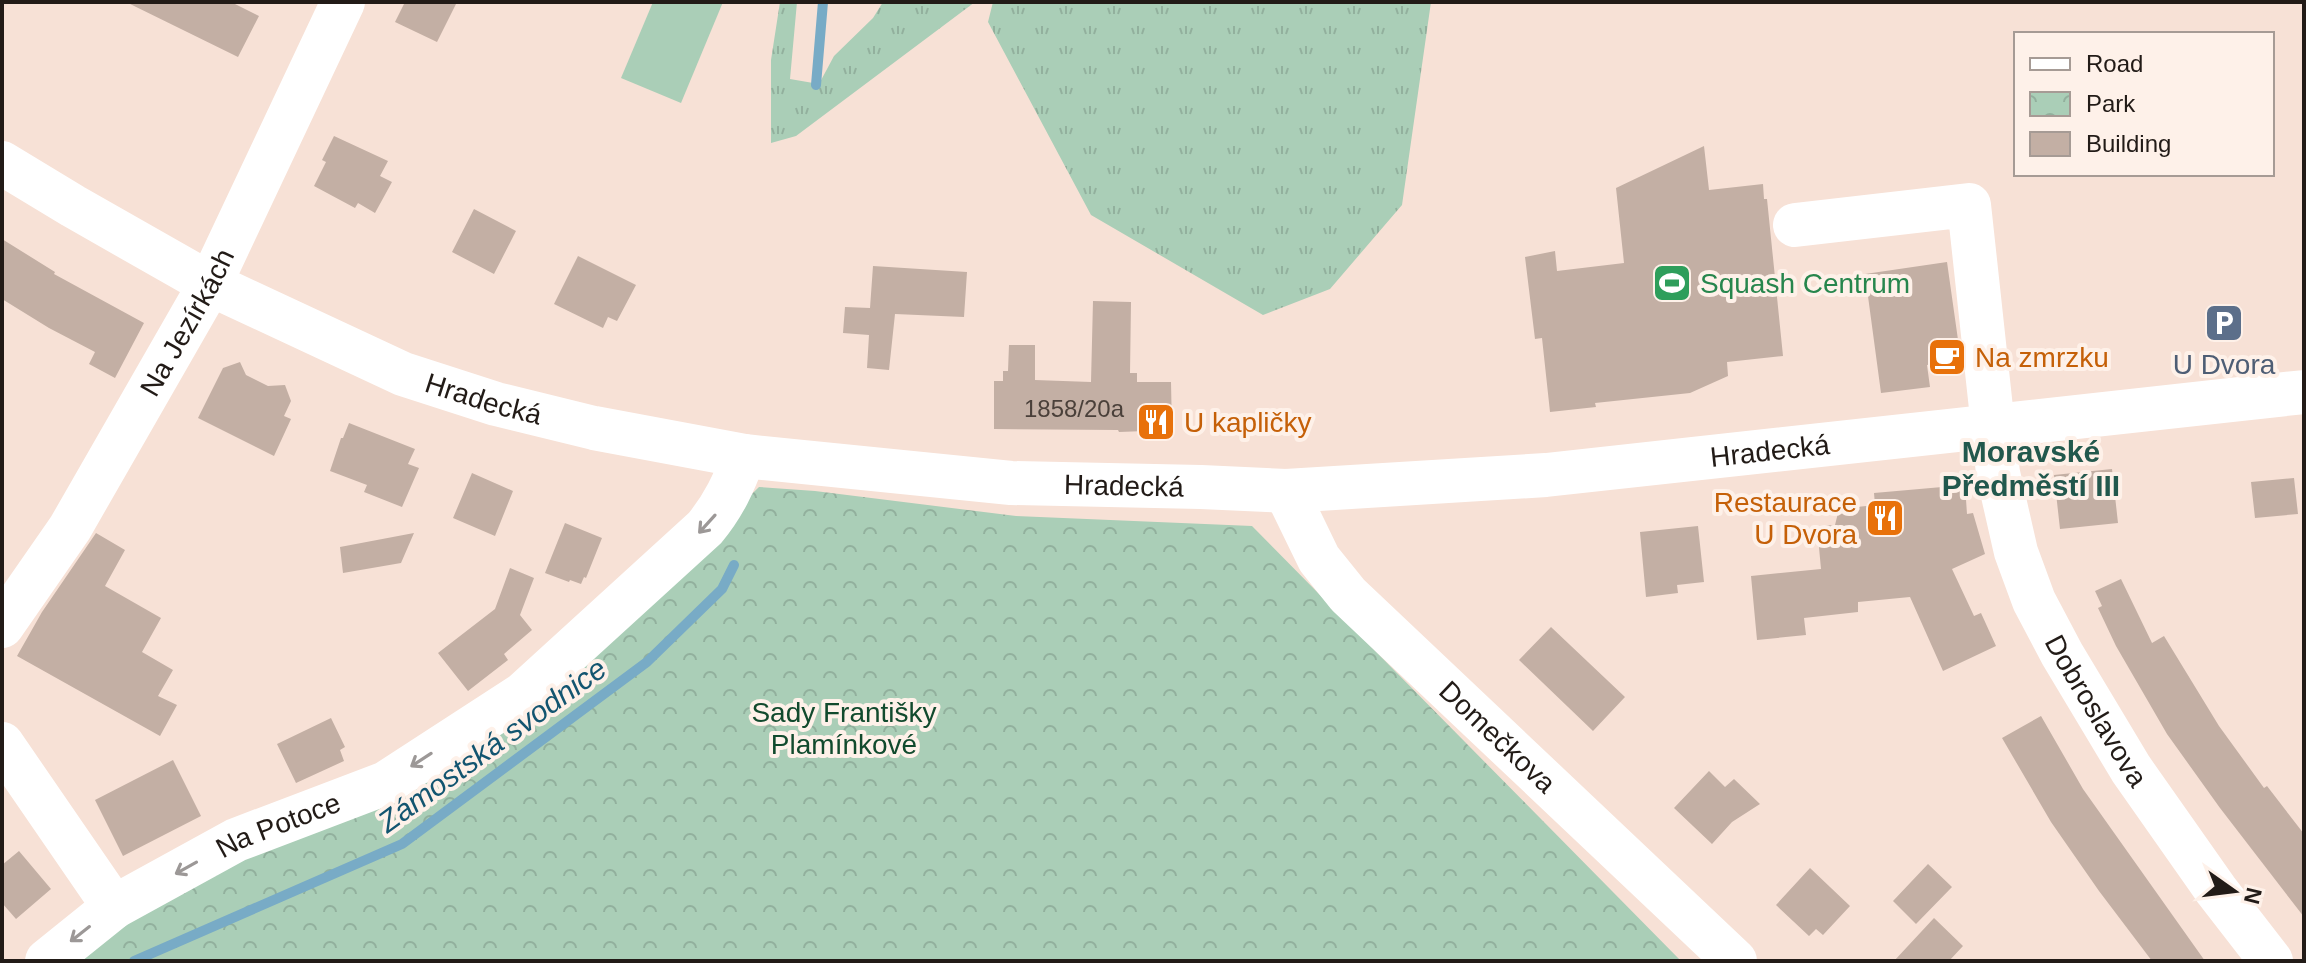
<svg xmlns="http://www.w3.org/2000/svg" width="2306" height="963" font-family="Helvetica,sans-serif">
  <defs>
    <pattern id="grass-tufts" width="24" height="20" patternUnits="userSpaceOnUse" patternTransform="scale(2)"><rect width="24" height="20" fill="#aaceb7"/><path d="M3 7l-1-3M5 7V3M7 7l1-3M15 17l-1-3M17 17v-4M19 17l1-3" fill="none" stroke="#92b09d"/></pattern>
    <pattern id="park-crowns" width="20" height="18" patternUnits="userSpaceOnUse" patternTransform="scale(2)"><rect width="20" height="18" fill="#aaceb7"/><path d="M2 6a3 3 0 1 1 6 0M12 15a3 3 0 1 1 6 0" fill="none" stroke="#92b09d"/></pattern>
  </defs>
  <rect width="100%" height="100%" fill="#f7e1d6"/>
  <path fill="url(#grass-tufts)" d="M 780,2 L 797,2 L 790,79 L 819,84 L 834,56 L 873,18 L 883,2 L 975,2 L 796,136 L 771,143 L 771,60 Z
    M 993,2 L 1431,2 L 1402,205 L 1330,289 L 1263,315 L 1091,215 L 988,22 Z"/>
  <path fill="url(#park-crowns)" d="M 759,487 L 815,491 L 1016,516 L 1252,526 L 1681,961 L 67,961 L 111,926 L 555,687 Z"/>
  <path fill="#aaceb7" d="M 653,2 L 723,2 L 681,103 L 621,78 Z"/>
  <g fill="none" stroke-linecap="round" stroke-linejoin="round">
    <path stroke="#78abc6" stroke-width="10" d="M 816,85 L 823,2
      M 134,961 L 402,844 L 647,662 L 722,589 L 734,565"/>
  </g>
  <path fill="#c3afa4" d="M 126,2 L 231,2 L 259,16 L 238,57 Z
    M 405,2 L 457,2 L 437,42 L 395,22 Z
    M 334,136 L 388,161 L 380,176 L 392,182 L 375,213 L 358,203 L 355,208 L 314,186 L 326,162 L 322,160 Z
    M 1704,146 L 1709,190 L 1763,184 L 1764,199 L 1767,199 L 1783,356 L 1727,362 L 1728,376 L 1690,393 L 1595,403 L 1596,407 L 1550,412 L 1542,338 L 1535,339 L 1525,257 L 1555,251 L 1557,271 L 1624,263 L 1616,188 Z
    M 474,209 L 516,231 L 494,274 L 452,252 Z
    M 2,239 L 55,272 L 54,274 L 144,323 L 115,378 L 89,364 L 95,352 L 49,328 L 2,299 Z
    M 578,256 L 636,285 L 617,321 L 608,317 L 603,328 L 554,304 Z
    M 1947,262 L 1961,361 L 1927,365 L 1930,387 L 1881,393 L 1865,274 Z
    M 873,266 L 967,272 L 964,317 L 895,314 L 889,370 L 867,368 L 869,335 L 843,333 L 845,307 L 870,308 Z
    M 1093,301 L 1131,302 L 1130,373 L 1137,373 L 1137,382 L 1171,382 L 1172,430 L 1119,432 L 1118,430 L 994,429 L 994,381 L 1003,381 L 1003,371 L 1008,371 L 1009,345 L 1035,345 L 1035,380 L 1091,382 Z
    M 240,362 L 246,375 L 268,386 L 285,385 L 291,401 L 284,416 L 291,419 L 274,456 L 198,418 L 223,368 Z
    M 349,423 L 415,449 L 408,464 L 419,468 L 402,507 L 364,492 L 367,485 L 330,471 L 341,438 L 343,438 Z
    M 2112,469 L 2118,523 L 2060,529 L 2054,475 Z
    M 472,473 L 513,491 L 495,536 L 453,518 Z
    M 2294,478 L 2298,514 L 2255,518 L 2251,482 Z
    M 1965,485 L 1967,514 L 1973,513 L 1985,554 L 1952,569 L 1974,616 L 1981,613 L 1996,646 L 1943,671 L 1910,597 L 1858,602 L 1858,612 L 1804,618 L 1806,635 L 1757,640 L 1751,576 L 1821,569 L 1817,526 L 1835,525 L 1839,509 L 1875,505 L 1874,493 Z
    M 565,523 L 602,538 L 586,578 L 584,577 L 581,584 L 570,580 L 569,582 L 545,573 Z
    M 1698,526 L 1704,582 L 1677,585 L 1678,593 L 1646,597 L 1640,532 Z
    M 96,533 L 125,550 L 105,586 L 161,618 L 142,652 L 173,670 L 158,696 L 177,705 L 160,736 L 17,656 L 42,612 Z
    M 414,533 L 401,563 L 343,573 L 340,547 Z
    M 510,568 L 534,578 L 520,615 L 532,630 L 504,654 L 508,660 L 468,691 L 438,653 L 495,609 Z
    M 2121,579 L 2152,643 L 2164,636 L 2219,726 L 2264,788 L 2267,786 L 2304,834 L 2304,917 L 2220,808 L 2167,734 L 2116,646 L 2098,608 L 2102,606 L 2095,591 Z
    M 1551,627 L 1625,697 L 1593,731 L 1519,660 Z
    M 2041,716 L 2083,789 L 2205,961 L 2152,961 L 2099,891 L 2051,822 L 2002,738 Z
    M 331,718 L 345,747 L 340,750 L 344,761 L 296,783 L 277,744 Z
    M 173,760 L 201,816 L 123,856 L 95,800 Z
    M 1709,771 L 1725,787 L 1734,779 L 1760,804 L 1732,822 L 1712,844 L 1674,808 Z
    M 19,851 L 51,889 L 16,919 L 2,903 L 2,865 Z
    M 1928,864 L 1952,887 L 1916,924 L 1893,901 Z
    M 1810,868 L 1850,906 L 1823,935 L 1816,929 L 1809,936 L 1776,905 Z
    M 1934,918 L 1963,946 L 1949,961 L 1894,961 Z"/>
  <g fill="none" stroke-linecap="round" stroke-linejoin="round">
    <g stroke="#fff" stroke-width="44">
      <path id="s1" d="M 2,163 L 73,206 L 210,284 L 403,374 L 496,404 L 594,428 L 744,456 L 1011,483 L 1201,487 L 1286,491 L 1546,475 L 2304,392"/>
      <path id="s2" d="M 1795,225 L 1969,205 L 1998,473 L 2016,552 L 2034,601 L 2062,654 L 2131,769 L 2216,890 L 2271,961"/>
      <path id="s3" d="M 1286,491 L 1319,559 L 1348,595 L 1735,961"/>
      <path id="s4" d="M 2,626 L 70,528 L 210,284 L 343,2"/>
      <path d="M 2,744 L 114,907"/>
      <path id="s5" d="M 47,961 L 114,907 L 236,840 L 386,783 L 523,694 L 705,528 C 724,505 734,483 744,456"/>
    </g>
  </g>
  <defs><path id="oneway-shaft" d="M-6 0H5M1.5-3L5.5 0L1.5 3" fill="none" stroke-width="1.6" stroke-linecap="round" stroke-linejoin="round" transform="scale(2)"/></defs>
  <g stroke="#9c9897">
    <use href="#oneway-shaft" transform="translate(707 524) rotate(132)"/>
    <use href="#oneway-shaft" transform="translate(421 760) rotate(147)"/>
    <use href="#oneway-shaft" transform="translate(186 868) rotate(151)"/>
    <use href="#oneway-shaft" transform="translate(80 934) rotate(142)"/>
  </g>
  <defs>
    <symbol id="stadium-square" viewBox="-11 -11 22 22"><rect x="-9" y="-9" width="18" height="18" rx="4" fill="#2e9e5b" stroke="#fef1e9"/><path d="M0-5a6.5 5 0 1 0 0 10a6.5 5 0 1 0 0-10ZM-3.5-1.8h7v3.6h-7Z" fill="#fff"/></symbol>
    <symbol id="parking-square" viewBox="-11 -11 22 22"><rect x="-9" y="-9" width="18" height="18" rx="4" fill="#5c6f8a" stroke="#fef1e9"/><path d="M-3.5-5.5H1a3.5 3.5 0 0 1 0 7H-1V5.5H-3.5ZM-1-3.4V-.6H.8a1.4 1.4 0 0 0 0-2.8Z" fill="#fff"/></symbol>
    <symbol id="cafe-square" viewBox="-11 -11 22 22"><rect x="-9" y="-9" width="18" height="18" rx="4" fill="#e8710a" stroke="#fef1e9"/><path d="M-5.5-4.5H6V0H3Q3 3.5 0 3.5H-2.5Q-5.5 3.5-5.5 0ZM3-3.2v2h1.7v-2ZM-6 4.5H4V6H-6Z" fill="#fff"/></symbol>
    <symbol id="restaurant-square" viewBox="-11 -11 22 22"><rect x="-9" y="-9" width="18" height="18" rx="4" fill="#e8710a" stroke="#fef1e9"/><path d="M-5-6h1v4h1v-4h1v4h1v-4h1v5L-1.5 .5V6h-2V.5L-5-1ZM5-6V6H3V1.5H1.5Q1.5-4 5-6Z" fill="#fff"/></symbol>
  </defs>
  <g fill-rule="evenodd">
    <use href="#stadium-square" x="1650" y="261" width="44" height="44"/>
    <use href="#parking-square" x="2202" y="301" width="44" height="44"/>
    <use href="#cafe-square" x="1925" y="335" width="44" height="44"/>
    <use href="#restaurant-square" x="1134" y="400" width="44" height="44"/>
    <use href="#restaurant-square" x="1863" y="496" width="44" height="44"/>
  </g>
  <g text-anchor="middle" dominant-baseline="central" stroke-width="8" stroke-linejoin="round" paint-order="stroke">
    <g font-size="24" fill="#4a403a">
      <text x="1074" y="408">1858/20a</text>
    </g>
    <g font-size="28" fill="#27864d" stroke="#fef1e9" text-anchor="start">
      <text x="1700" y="283">Squash Centrum</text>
    </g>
    <g font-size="28" fill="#221b17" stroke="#fef1e9">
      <text stroke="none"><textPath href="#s4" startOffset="356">Na Jezírkách</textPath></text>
      <text stroke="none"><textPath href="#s1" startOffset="538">Hradecká</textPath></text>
      <text stroke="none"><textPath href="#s1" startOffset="1834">Hradecká</textPath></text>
      <text stroke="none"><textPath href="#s1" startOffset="1186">Hradecká</textPath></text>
      <text stroke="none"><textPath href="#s2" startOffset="704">Dobroslavova</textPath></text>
      <text stroke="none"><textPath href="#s3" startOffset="328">Domečkova</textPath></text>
      <text stroke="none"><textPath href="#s5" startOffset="270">Na Potoce</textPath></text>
    </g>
    <g font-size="28" fill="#c56008" stroke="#fef1e9" text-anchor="start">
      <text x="1975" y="357">Na zmrzku</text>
      <text x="1184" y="422">U kapličky</text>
      <text x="1857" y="502" text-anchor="end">Restaurace<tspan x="1857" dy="32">U Dvora</tspan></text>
    </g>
    <g font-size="28" fill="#4e5e75" stroke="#fef1e9">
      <text x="2224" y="364">U Dvora</text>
    </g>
    <g font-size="28" fill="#114a2d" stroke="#fef1e9">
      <text x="844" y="712">Sady Františky<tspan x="844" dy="32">Plamínkové</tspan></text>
    </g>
    <g font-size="30" font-weight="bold" fill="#22584d" stroke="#fef1e9">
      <text x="2031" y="451">Moravské<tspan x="2031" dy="34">Předměstí III</tspan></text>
    </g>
    <g font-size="30" font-style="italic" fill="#135570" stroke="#fef1e9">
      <text transform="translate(492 745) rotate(-36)">Zámostská svodnice</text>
    </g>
  </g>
  <rect width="2306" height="963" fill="none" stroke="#221b17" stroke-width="8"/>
  <rect x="2014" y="32" width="260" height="144" fill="#fef1e9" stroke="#a69b95" stroke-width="2"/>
  <rect x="2030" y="58" width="40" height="12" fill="#ffffff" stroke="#a69b95" stroke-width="2"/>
  <text x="2086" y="72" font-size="24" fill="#221b17">Road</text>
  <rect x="2030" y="92" width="40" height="24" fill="url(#park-crowns)" stroke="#a69b95" stroke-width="2"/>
  <text x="2086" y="112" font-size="24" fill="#221b17">Park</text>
  <rect x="2030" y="132" width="40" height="24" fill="#c3afa4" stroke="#a69b95" stroke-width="2"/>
  <text x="2086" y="152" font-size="24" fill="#221b17">Building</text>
  <g transform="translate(2234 891) rotate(104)" stroke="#fef1e9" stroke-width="6" paint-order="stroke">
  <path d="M0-6L14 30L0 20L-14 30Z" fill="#221b17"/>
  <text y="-12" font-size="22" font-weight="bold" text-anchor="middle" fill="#221b17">N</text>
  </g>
</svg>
